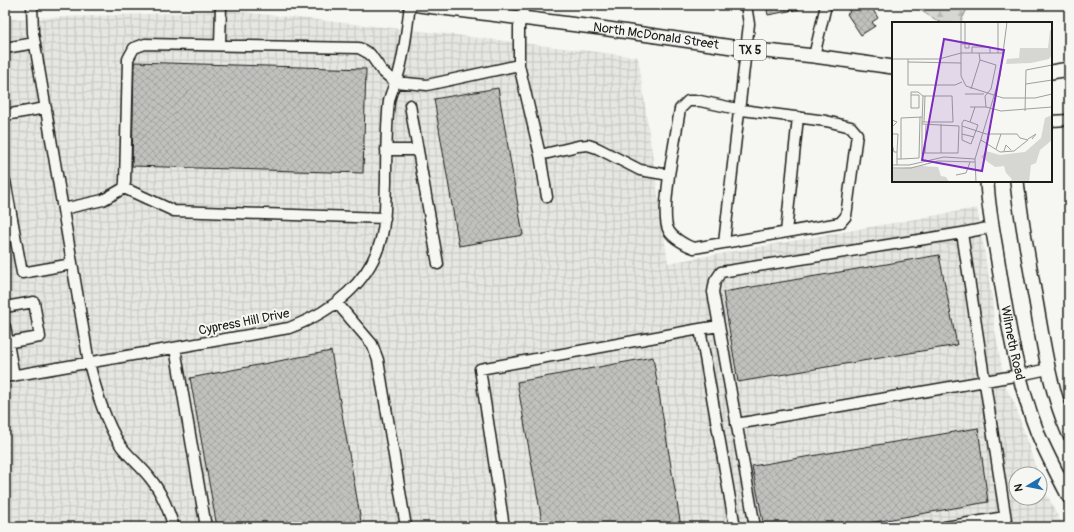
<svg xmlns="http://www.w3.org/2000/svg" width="1074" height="532" font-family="Pangolin,sans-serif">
  <defs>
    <pattern id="industrial-grid" width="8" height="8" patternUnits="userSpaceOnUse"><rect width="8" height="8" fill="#e6e6e2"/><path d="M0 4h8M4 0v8" fill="none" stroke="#c5c5c1"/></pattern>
    <pattern id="forest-firs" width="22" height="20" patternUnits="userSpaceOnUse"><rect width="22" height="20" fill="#d6d6d2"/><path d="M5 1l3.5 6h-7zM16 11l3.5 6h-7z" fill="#b7b7b4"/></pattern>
    <pattern id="building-cross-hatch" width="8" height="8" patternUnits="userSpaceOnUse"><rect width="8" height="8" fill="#c0c0bd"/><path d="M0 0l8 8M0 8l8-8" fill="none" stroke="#a4a4a2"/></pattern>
  </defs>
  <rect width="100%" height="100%" fill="#f6f6f2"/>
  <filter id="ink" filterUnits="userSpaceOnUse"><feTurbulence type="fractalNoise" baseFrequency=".025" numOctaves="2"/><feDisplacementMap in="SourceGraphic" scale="8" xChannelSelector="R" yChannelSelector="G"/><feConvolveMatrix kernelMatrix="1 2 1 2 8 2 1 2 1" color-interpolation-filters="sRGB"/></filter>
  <g filter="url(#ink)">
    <path fill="url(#industrial-grid)" d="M 233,11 L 421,31 L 638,57 L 668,263 L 977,208 L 992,296 L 994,325 L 1006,388 L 1014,402 L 1038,474 L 1016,474 L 1016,498 L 1040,498 L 1040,480 L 1063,527 L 5,527 L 5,19 Z"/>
    <path fill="url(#forest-firs)" stroke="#797977" d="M 912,5 L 969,5 L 960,23 L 941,23 Z"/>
    <path fill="url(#building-cross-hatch)" stroke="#1c1c1c" d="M 766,5 L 798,5 L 799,9 L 768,15 Z
      M 845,5 L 870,5 L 878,18 L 872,22 L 875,26 L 861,35 L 847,14 L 850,12 Z
      M 134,62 L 366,69 L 363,173 L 132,166 Z
      M 498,88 L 523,235 L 459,246 L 434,99 Z
      M 939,255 L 957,345 L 738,382 L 723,292 Z
      M 331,351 L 362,527 L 217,527 L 190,378 Z
      M 653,357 L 681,527 L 543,527 L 517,382 Z
      M 978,428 L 988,502 L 847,527 L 764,527 L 752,466 Z"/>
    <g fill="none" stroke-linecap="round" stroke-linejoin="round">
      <defs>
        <path id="minor" d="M 32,5 L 33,33 L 89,363 C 96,390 105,422 121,446 C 129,457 141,466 150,478 C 162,493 168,509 174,527
          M 220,45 L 221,5
          M 5,48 L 35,43
          M 814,56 L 826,5
          M 519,65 L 540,155 L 547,197
          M 410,105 L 438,264
          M 5,115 L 46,108
          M 1051,121 L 1069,120
          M 386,150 L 418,150
          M 540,155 L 578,146 L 588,145 L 597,148 L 640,170 L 669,175 C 668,188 662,220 669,231 C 673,238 687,246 694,248 L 840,223 L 846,216 L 857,134 L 851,127 L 826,121 L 742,110 L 700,101 L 688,101 L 680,109 L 669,175
          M 5,181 L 22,273 L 72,264
          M 124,188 L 174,211 L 385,218
          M 63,209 L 103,200 L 124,188 L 125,182 L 128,59 L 134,48 L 145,44 L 359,48 L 370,54 L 382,71 L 395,82 L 427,85 L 519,65 L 519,27 L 524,5
          M 786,232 L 798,117
          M 962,233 L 993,227
          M 724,243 L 749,24 L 746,5
          M 337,303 L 372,344 L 378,360 L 406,527
          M 5,307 L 34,302 L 40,337 L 5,343
          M 5,327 L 14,376
          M 700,329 L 719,326
          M 175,348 L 206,527
          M 5,377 L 289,328 C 332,312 372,281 382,235 C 386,218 385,201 386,183 C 386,156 386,129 389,101 C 391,91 396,83 399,72 C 405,51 407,27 410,5
          M 736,424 L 1020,375 L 1048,369
          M 504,527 L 480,369 L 700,329 L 735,527
          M 755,527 L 713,292 L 715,281 L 721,272 L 962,233 L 1007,527
          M 945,527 L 1005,517"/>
        <g id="major">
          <path id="s1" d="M 419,5 L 601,28 L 746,49 L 814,56 L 893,67"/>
          <path d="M 1051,72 L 1069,69"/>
          <path id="s2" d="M 987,181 C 988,210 995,240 999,268 C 1008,324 1017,381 1038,434 C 1047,455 1058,476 1069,497"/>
          <path d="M 1017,181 C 1021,221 1029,261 1036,301 C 1044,346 1050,392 1069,434"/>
        </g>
      </defs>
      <use href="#minor" stroke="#1c1c1c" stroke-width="13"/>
      <use href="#major" stroke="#1c1c1c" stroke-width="16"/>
      <use href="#minor" stroke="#f6f6f2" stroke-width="10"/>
      <use href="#major" stroke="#f6f6f2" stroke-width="13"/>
    </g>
  </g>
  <g text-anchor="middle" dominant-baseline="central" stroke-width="4" stroke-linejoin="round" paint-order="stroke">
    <rect fill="#f6f6f2" stroke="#5d5d5c" stroke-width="1" x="734" y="40" width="32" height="20" rx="3"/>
    <g font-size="12" font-weight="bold" fill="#1c1c1c">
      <text x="750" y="50">TX 5</text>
    </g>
    <g font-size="13" fill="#1c1c1c" stroke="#f6f6f2">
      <text stroke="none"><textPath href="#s1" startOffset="239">North McDonald Street</textPath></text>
      <text transform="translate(244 322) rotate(-11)">Cypress Hill Drive</text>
      <text stroke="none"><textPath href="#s2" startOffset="164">Wilmeth Road</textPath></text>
    </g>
  </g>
  <g transform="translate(892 22)">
    <rect width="160" height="160" fill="#f6f6f2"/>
    <path d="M 30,144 L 46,145 L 49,154 L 54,155 L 57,160 L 0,160 L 0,147 Z" fill="#d6d6d2"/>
    <path d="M 158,8 L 160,8 L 160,33 L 157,37 L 139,41 L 114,42 L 115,37 L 127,36 L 128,26 L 156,26 ZM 160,93 L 160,118 L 148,128 L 144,141 L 139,143 L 137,160 L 117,160 L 120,157 L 114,151 L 112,144 L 103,145 L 89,135 L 94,129 L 108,133 L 133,130 L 149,116 L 153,96 Z" fill="#d6d6d2"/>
    <path fill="none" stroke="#9f9f9c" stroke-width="1" d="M 69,0 L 69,54 L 74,64 L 111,76 L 143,76 L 160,72M 69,22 L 77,22 L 77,26 L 73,26 L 73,0M 80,31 L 80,25 L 98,25 L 98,31M 87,31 L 88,38 L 104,43 L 99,67 L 93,74 L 94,85 L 109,89 L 160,85M 106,31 L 106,0M 0,37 L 47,37 L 69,31 L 111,31M 16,37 L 16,63 L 63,63 L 70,60M 16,40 L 69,41M 134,62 L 160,58M 79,67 L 88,38M 73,72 L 92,72M 19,73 L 27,73 L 27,86 L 19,86 L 19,70 L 26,70 L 31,74M 78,85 L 94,85M 133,89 L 134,48 L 160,43M 0,98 L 5,100 L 0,105M 30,100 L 61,100 L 60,74 L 31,74 L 30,100 L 30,132 L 31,139M 32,100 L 33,74M 78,100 L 86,103 L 79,122 L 70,118 L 70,101 L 72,98 L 78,100 L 83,85M 30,102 L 67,104 L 66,131 L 30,131M 70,104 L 94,112 L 125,112 L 128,116 L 136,118 L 122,129 L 108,130 L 89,118M 0,112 L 6,112 L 5,130M 70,112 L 82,115M 136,117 L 144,112 L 140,117M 0,122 L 2,130 L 5,130 L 5,143M 104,127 L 109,112M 112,129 L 114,123 L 119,128M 33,131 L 34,102M 49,131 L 49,102M 5,137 L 9,137 L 9,96 L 30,95M 9,137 L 27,136 L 28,95M 0,143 L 17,143 L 52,135 L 83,137M 0,146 L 19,146 L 46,139 L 83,140M 64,153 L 74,151 L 78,140M 84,160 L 83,137 L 108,54 L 115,0"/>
    <path fill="#7b2cbf" fill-opacity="0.15" stroke="#7b2cbf" stroke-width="2" d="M 52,17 L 112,28 L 90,149 L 30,138 Z"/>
    <rect width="160" height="160" fill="none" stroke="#1c1c1c" stroke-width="2"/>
  </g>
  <rect width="1074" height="532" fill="none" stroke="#f6f6f2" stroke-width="20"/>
  <rect x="10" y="10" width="1054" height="512" fill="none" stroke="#1c1c1c" stroke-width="1.5" filter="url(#ink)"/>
  <g transform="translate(1028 486) rotate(260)"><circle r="19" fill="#f6f6f2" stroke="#9f9f9c"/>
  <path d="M0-3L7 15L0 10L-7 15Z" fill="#1f6fb2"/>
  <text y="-6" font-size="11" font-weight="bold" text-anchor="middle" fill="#1c1c1c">N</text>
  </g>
</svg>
